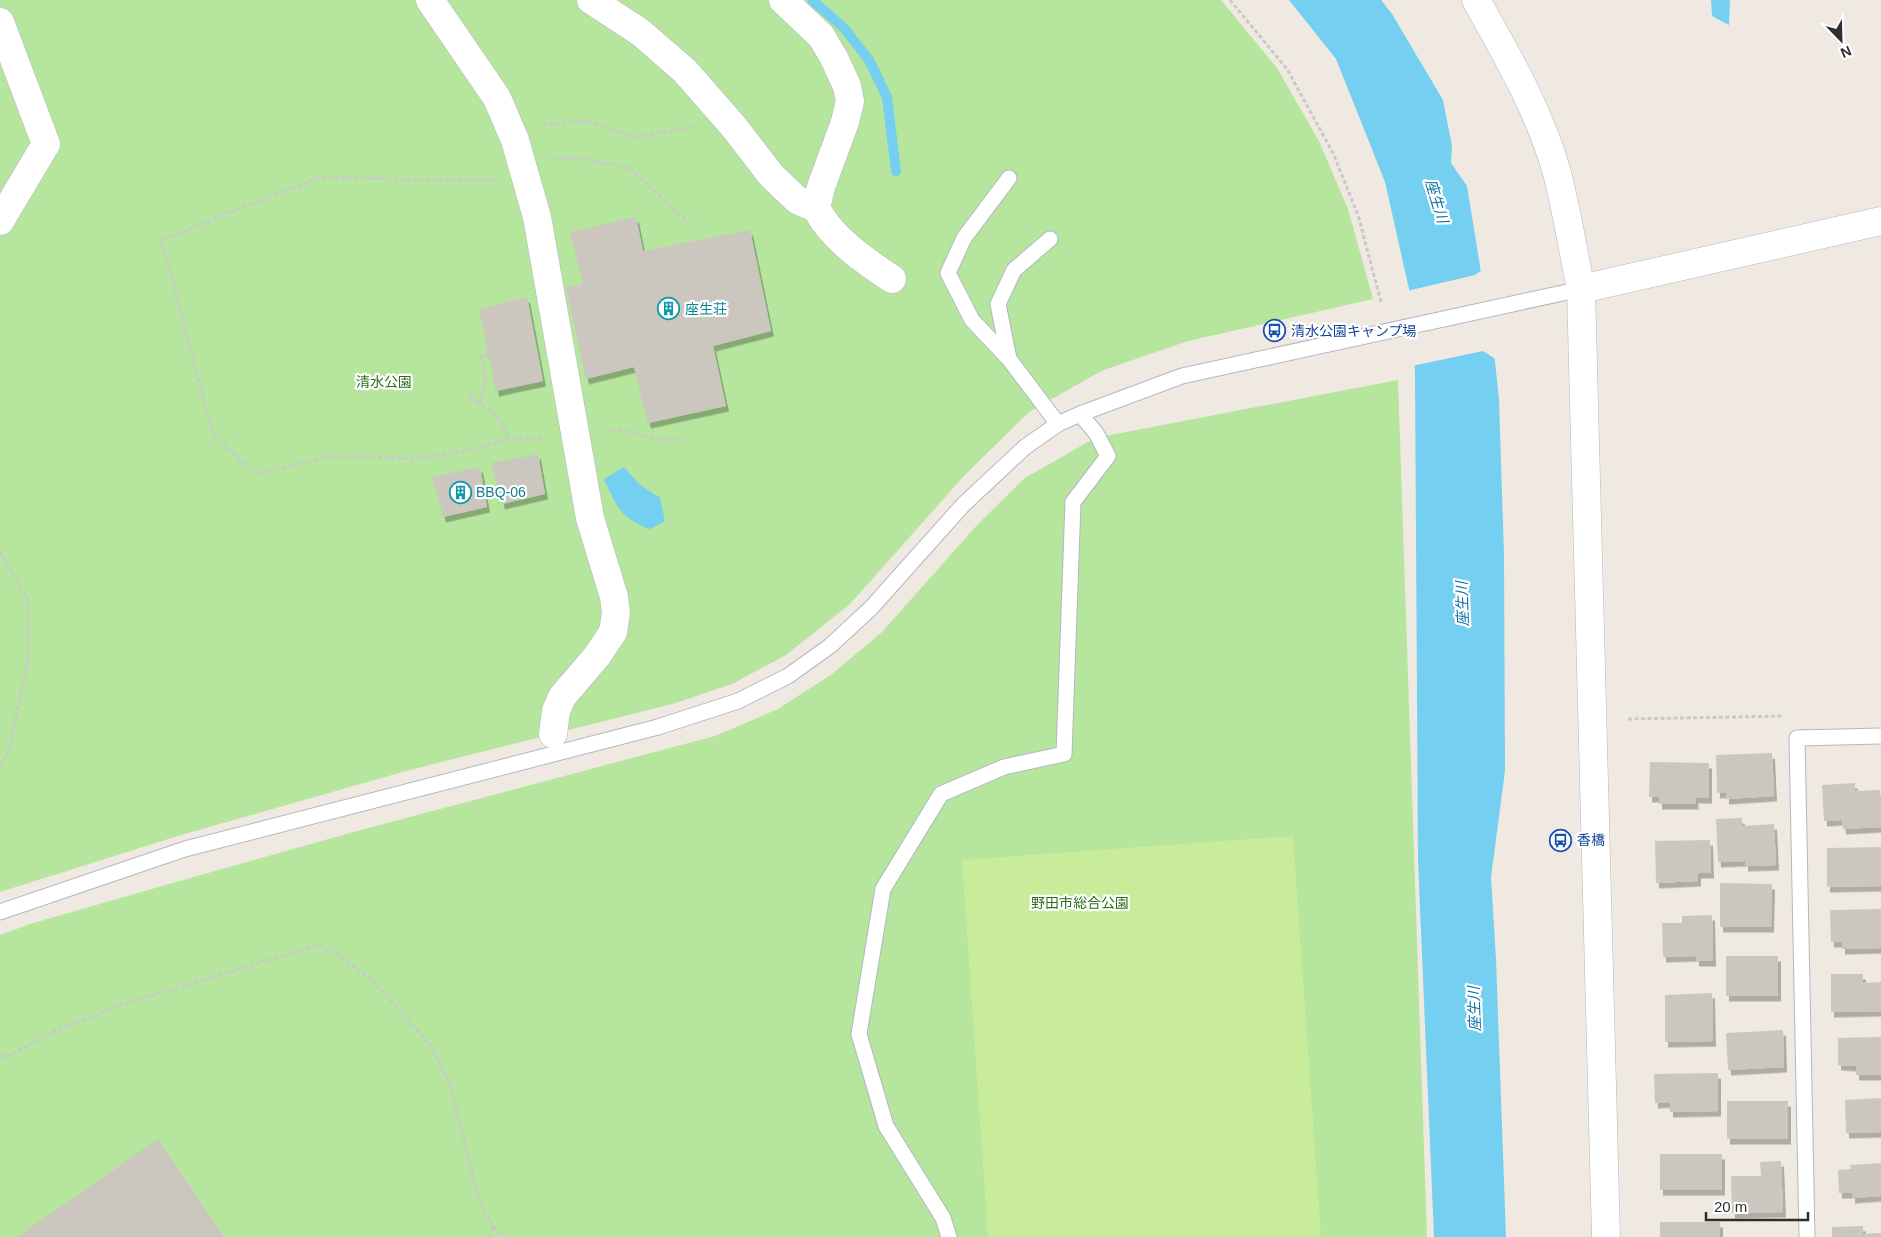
<svg xmlns="http://www.w3.org/2000/svg" width="1881" height="1237" font-family="Arial,'Noto Sans JP',sans-serif">
  <defs>
    <filter id="shadow"><feDropShadow dx="3" dy="5.5" stdDeviation="0" flood-color="#0004"/></filter>
  </defs>
  <rect width="100%" height="100%" fill="#efe9e1"/>
  <path fill="#b6e59e" d="M 0,0 L 1221,0 L 1277,68 L 1319,141 L 1348,209 L 1373,299 L 1188,341 L 1101,371 L 1029,412 L 963,477 L 850,604 L 786,655 L 732,684 L 676,703 L 406,771 L 181,835 L 0,892 Z
    M 1398,380 L 1427,1237 L 0,1237 L 0,935 L 30,924 L 190,878 L 357,831 L 715,736 L 778,709 L 832,674 L 882,632 L 978,524 L 1025,478 L 1095,438 Z"/>
  <path fill="#c9ec9a" d="M 1293,836 L 1321,1237 L 988,1237 L 962,860 Z"/>
  <path fill="#75cff0" d="M 1289,0 L 1381,0 L 1392,14 L 1443,100 L 1452,146 L 1451,163 L 1467,186 L 1494,352 L 1499,400 L 1504,555 L 1505,771 L 1491,877 L 1496,959 L 1506,1237 L 1434,1237 L 1418,860 L 1415,372 L 1409,289 L 1385,182 L 1336,59 Z
    M 1711,0 L 1730,0 L 1729,25 L 1712,16 Z
    M 624,467 L 639,484 L 660,498 L 665,521 L 650,529 C 621,519 616,506 604,479 Z"/>
  <path fill="#efe9e1" d="M 1483,269 L 1497,360 L 1483,351 L 1412,366 L 1407,291 L 1475,275 Z"/>
  <g fill="none" stroke-linecap="round" stroke-linejoin="round">
    <path stroke="#75cff0" stroke-width="10" d="M 812,0 L 844,28 L 869,60 L 887,97 L 896,171"/>
  </g>
  <path fill="#cbc7bf" filter="url(#shadow)" d="M 636,217 L 643,251 L 750,230 L 771,331 L 713,346 L 726,406 L 648,423 L 634,367 L 586,379 L 566,287 L 583,284 L 570,232 Z
    M 527,297 L 543,381 L 496,391 L 479,309 Z
    M 538,454 L 545,494 L 502,504 L 491,463 Z
    M 480,467 L 487,507 L 443,517 L 432,477 Z
    M 1772,753 L 1774,796 L 1726,799 L 1726,792 L 1717,793 L 1716,755 Z
    M 1650,762 L 1709,763 L 1709,798 L 1695,798 L 1696,804 L 1659,804 L 1659,797 L 1649,797 Z
    M 1855,783 L 1855,791 L 1880,790 L 1881,827 L 1843,829 L 1842,820 L 1824,821 L 1822,785 Z
    M 1742,818 L 1742,826 L 1774,824 L 1776,865 L 1745,866 L 1745,861 L 1718,862 L 1716,819 Z
    M 1710,840 L 1711,873 L 1698,873 L 1698,881 L 1656,883 L 1655,841 Z
    M 1881,847 L 1881,886 L 1827,887 L 1827,848 Z
    M 1720,883 L 1772,884 L 1771,927 L 1720,927 Z
    M 1881,909 L 1881,948 L 1842,949 L 1842,942 L 1831,942 L 1830,910 Z
    M 1712,915 L 1713,961 L 1696,961 L 1696,956 L 1663,957 L 1662,923 L 1682,923 L 1682,916 Z
    M 1726,956 L 1778,956 L 1778,996 L 1726,996 Z
    M 1831,974 L 1863,974 L 1863,983 L 1881,982 L 1881,1011 L 1831,1012 Z
    M 1712,993 L 1713,1041 L 1665,1042 L 1665,995 Z
    M 1783,1030 L 1784,1067 L 1728,1070 L 1726,1033 Z
    M 1881,1037 L 1881,1075 L 1856,1075 L 1856,1066 L 1838,1065 L 1838,1038 Z
    M 1718,1073 L 1718,1111 L 1670,1112 L 1670,1102 L 1655,1103 L 1654,1074 Z
    M 1881,1098 L 1881,1132 L 1846,1133 L 1845,1100 Z
    M 1727,1101 L 1788,1101 L 1788,1139 L 1727,1139 Z
    M 158,1139 L 224,1237 L 17,1237 Z
    M 1660,1154 L 1722,1154 L 1722,1190 L 1660,1190 Z
    M 1781,1161 L 1783,1212 L 1732,1213 L 1731,1176 L 1761,1176 L 1760,1162 Z
    M 1881,1163 L 1881,1196 L 1852,1198 L 1852,1193 L 1839,1193 L 1838,1170 L 1851,1169 L 1850,1165 Z
    M 1660,1222 L 1720,1222 L 1720,1237 L 1660,1237 Z
    M 1863,1226 L 1863,1234 L 1881,1233 L 1881,1237 L 1832,1237 L 1832,1227 Z"/>
  <g fill="none" stroke-linecap="round" stroke-linejoin="round">
    <defs>
      <path id="lane" d="M 1009,178 L 964,238 L 948,273 L 972,320 L 1009,359 L 1058,424
        M 1009,359 L 998,304 L 1014,270 L 1050,239
        M 0,912 L 185,849 L 658,727 L 738,701 L 788,676 L 830,646 L 871,608 L 963,505 L 1025,447 L 1058,424 L 1080,414 L 1182,376 L 1581,289
        M 949,1237 L 943,1218 L 886,1126 L 859,1034 L 883,889 L 941,794 L 1004,767 L 1064,754 L 1073,502 L 1108,456 L 1096,433 L 1080,414
        M 1807,1237 L 1797,738 L 1881,736"/>
      <path id="street" d="M 430,0 L 497,98 L 515,140 L 537,217 L 590,518 L 614,597 L 616,613 L 613,632 L 597,656 L 562,697 L 556,711 L 553,734
        M 591,0 L 640,32 L 685,71 L 734,127 L 771,175 L 797,200 L 816,208
        M 783,0 L 821,36 L 834,58 L 847,86 L 850,101 L 845,122 L 821,187 L 816,208 C 831,238 865,261 892,279
        M 0,22 L 46,144 L 0,221"/>
      <path id="secondary" d="M 1476,0 C 1507,55 1540,112 1557,173 C 1567,211 1573,251 1581,289 L 1606,1237
        M 1581,289 L 1881,221"/>
    </defs>
    <use href="#lane" stroke="#b4b7c1" stroke-width="17"/>
    <use href="#street" stroke="#b4b7c1" stroke-width="29"/>
    <use href="#secondary" stroke="#b4b7c1" stroke-width="29"/>
    <path stroke="#c9c9c9" stroke-width="3" stroke-dasharray="4 2.5" stroke-linecap="butt" d="M 1230,0 L 1287,69 L 1333,153 L 1358,215 L 1381,302
      M 543,125 L 586,121 L 635,137 L 693,127
      M 553,159 L 580,158 L 629,168 L 693,227
      M 495,180 L 433,180 L 322,177 L 227,213 L 162,241 L 213,434 L 255,474 L 333,456 L 415,459 L 460,452 L 508,439 L 544,438
      M 469,392 L 471,399 C 492,408 500,417 508,439
      M 480,403 L 486,377 L 481,356 L 528,347
      M 605,432 L 621,430 L 652,438 L 681,440
      M 0,552 L 27,598 L 28,660 L 8,754 L 0,764
      M 1628,719 L 1784,716
      M 0,1057 L 12,1054 L 55,1031 L 121,1005 L 315,946 L 336,953 L 372,980 L 431,1046 L 449,1083 L 458,1115 L 479,1200 L 493,1227 L 503,1237
      M 489,1237 L 493,1227"/>
    <use href="#lane" stroke="#fff" stroke-width="15"/>
    <use href="#street" stroke="#fff" stroke-width="28"/>
    <use href="#secondary" stroke="#fff" stroke-width="28"/>
  </g>
  <defs>
    <symbol id="building-ring" viewBox="-11 -11 22 22"><circle r="9.5" fill="#fff" stroke="#0f9aa8" stroke-width="1.5"/><path d="M-4-6H4V6H1V3H-1V6H-4ZM-2.5-4.3h1.7v1.8h-1.7ZM.8-4.3h1.7v1.8H.8ZM-2.5-1h1.7V.8h-1.7ZM.8-1h1.7V.8H.8Z" fill="#0f9aa8"/></symbol>
    <symbol id="bus-ring" viewBox="-11 -11 22 22"><circle r="9.5" fill="#fff" stroke="#1a4fb4" stroke-width="1.5"/><path d="M-5-6H5V4H4V6H2V4H-2V6H-4V4H-5ZM-3.5-4V0h7V-4ZM-3.5 1.2v1.5H-2V1.2ZM2 1.2v1.5H3.5V1.2Z" fill="#1a4fb4"/></symbol>
  </defs>
  <g fill-rule="evenodd">
    <use href="#building-ring" x="656" y="296" width="25" height="25"/>
    <use href="#bus-ring" x="1262" y="318" width="25" height="25"/>
    <use href="#building-ring" x="448" y="480" width="25" height="25"/>
    <use href="#bus-ring" x="1548" y="828" width="25" height="25"/>
  </g>
  <g text-anchor="middle" dominant-baseline="central" stroke-width="4.5" stroke-linejoin="round" paint-order="stroke">
    <g font-size="14" fill="#0d838f" stroke="#fff" text-anchor="start">
      <text x="685" y="309">座生荘</text>
      <text x="476" y="492">BBQ-06</text>
    </g>
    <g font-size="14" fill="#164399" stroke="#fff" text-anchor="start">
      <text x="1291" y="331">清水公園キャンプ場</text>
      <text x="1577" y="840">香橋</text>
    </g>
    <g font-size="14" fill="#2c6e1b" stroke="#fff">
      <text x="384" y="382">清水公園</text>
      <text x="1080" y="903">野田市総合公園</text>
    </g>
    <g font-size="15" font-style="italic" fill="#0d6fa3" stroke="#fff">
      <text transform="translate(1437 201) rotate(73)">座生川</text>
      <text transform="translate(1462 604) rotate(-92)">座生川</text>
      <text transform="translate(1474 1009) rotate(-92)">座生川</text>
    </g>
  </g>
  <g transform="translate(1841 40) rotate(157)" stroke="#ffffff" stroke-width="4" paint-order="stroke">
  <path d="M0-4L9 19L0 12L-9 19Z" fill="#2e2e2e"/>
  <text y="-8" font-size="14" font-weight="bold" text-anchor="middle" fill="#2e2e2e">N</text>
  </g>
  <path d="M1706 1212v8h102v-8" fill="none" stroke="#2e2e2e" stroke-width="2.5"/>
  <text x="1714" y="1212" font-size="15" fill="#2e2e2e" stroke="#ffffff" stroke-width="4" paint-order="stroke">20 m</text>
</svg>
